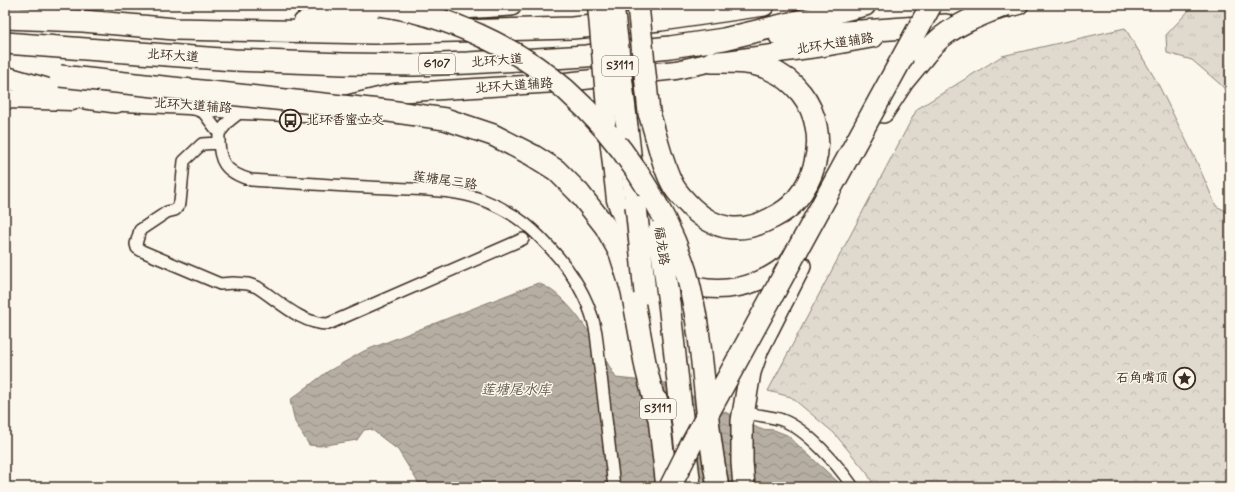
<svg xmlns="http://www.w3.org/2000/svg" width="1235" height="492" font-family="Mynerve,'LXGW WenKai TC',sans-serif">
  <defs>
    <pattern id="grass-tufts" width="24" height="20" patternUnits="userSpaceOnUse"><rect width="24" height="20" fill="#dfd9ce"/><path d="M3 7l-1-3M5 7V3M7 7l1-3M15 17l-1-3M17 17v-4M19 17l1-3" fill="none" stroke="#c0bab0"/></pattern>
    <pattern id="forest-crowns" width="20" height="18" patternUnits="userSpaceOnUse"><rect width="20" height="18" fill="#dfd9ce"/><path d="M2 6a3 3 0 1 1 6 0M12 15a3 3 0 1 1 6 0" fill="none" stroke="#c0bab0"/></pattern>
    <pattern id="water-waves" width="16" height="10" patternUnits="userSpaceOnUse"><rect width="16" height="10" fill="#b6aea2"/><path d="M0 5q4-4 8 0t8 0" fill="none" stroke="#958e83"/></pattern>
  </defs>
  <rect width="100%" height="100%" fill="#fbf7ec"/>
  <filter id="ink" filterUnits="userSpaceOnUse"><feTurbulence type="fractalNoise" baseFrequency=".025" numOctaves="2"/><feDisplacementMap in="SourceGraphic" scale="8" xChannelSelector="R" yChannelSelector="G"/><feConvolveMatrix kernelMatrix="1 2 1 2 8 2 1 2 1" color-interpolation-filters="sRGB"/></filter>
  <g filter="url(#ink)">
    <path fill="url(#grass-tufts)" stroke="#8d8276" d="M 1194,5 L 1230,5 L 1230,95 L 1220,84 L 1192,60 L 1167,53 L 1166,35 Z"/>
    <path fill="url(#forest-crowns)" stroke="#8d8276" d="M 1125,28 L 1157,82 L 1196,160 L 1216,206 L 1230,213 L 1230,487 L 875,487 L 867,473 L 834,433 L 791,397 L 768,391 L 917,109 L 1002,56 Z"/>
    <path fill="url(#water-waves)" stroke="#85796d" d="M 538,283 C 572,296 598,347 616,378 L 665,383 L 760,429 L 774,430 L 787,435 L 838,482 L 840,487 L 536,487 L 523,481 L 516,484 L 516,487 L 421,487 L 398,450 L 371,429 L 364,430 L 357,440 L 320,446 L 309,445 L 295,422 L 290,400 L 327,372 L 364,351 Z"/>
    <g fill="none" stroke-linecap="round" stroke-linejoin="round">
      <defs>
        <path id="street" d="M 193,108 L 204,113 L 219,133
          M 219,133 C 218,161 224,172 251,180 C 297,183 344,186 390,188 C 420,190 454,189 483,200 C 517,213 536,231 559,258 C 577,280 591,304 596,333 L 614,487
          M 219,133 L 229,121 L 243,110
          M 219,143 L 202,144 L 184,161 L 180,203 L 175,210 L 167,212 L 140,230 L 136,244 L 137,248 L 142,251 L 220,284 L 233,283 L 248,284 L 257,287 C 279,301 301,324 328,324 L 523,239
          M 752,414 C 762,416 773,417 782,420 C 808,430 837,464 853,487"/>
        <path id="primary" d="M 992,12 L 1019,5
          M 5,99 L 72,101
          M 102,101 L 188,105 L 243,110 L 306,113 L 322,111 L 395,93 L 556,83 L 676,70 L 712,62 L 824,47 L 874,38
          M 608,129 L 616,200 L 628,233 L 641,253
          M 677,280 C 716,298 761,288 792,259"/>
        <path id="highway" d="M 5,18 L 83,21 L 175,29 L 374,33 L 572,28 L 661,20 L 764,5
          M 304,23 L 316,20 L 379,13 L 511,5
          M 780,36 L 877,30 L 946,25
          M 5,43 L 234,60 L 344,64 L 414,65 L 468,63 L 586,56 L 670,47 L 724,39 L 865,5
          M 5,77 L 71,96 L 116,102
          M 883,112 L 904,80 L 923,57
          M 649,113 C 657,137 662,166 674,187 C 679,195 686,202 692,208 C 716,231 742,234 772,218 C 780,214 790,208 796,200 C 832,157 823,92 769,69 C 751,61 731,62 712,62
          M 627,127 L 636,206
          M 579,193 L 605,226 L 620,253 L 632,291 L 646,368 L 658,416
          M 669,303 L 690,487
          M 657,401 L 667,487
          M 744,487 L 742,462 L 742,421 L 750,372 L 758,349 L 800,266"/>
      </defs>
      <use href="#street" stroke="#3b2a1e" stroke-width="14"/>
      <use href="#primary" stroke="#3b2a1e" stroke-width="21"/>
      <use href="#highway" stroke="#3b2a1e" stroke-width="24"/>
      <use href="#street" stroke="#fbf7ec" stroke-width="11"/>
      <use href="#primary" stroke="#fbf7ec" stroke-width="18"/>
      <use href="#highway" stroke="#fbf7ec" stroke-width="21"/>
      <defs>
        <path id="primary-bridge" d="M 597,5 L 607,120"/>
        <path id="highway-bridge" d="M 379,5 C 442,13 519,48 566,90 C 620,138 664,203 686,272 C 697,311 701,351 705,391 C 708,423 712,455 718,487
          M 613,5 L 627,127
          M 638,5 L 649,113
          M 923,57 C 927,52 931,47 935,43 C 953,25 983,14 1006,5
          M 60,76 L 389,111 L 445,119 L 493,135 L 532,155 L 556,170 L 579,193
          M 636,206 L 645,293
          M 659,231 L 669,303
          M 670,487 L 691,445 L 931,5"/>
      </defs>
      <use href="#primary-bridge" stroke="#3b2a1e" stroke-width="21" stroke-linecap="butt"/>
      <use href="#highway-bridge" stroke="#3b2a1e" stroke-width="24" stroke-linecap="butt"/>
      <use href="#primary-bridge" stroke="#fbf7ec" stroke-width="18"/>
      <use href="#highway-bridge" stroke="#fbf7ec" stroke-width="21"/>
    </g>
  </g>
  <defs>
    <symbol id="bus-ring" viewBox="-11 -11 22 22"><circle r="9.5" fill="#fbf7ec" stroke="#3b2a1e" stroke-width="1.5"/><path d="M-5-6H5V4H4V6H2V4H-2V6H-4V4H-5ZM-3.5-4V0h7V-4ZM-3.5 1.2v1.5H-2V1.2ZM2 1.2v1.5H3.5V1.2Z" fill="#3b2a1e"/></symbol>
    <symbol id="sight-ring" viewBox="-11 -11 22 22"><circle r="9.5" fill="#fbf7ec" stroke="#3b2a1e" stroke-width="1.5"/><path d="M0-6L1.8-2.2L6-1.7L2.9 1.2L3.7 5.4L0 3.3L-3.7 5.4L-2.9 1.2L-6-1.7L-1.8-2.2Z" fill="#3b2a1e"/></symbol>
  </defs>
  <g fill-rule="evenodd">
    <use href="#bus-ring" x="278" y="108" width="25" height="25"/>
    <use href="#sight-ring" x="1172" y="366" width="25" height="25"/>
  </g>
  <g text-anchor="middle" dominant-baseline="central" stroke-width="3" stroke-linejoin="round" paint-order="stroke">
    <g fill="#fbf7ec" stroke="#75685c" stroke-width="1">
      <rect x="419" y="54" width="36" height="20" rx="3"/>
      <rect x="602" y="56" width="36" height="20" rx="3"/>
      <rect x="640" y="399" width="36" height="20" rx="3"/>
    </g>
    <g font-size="12" font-weight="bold" fill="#3b2a1e">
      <text x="437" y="64">G107</text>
      <text x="620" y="66">S3111</text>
      <text x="658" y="409">S3111</text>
    </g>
    <g font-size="13" fill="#3b2a1e" stroke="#fbf7ec">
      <text transform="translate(835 44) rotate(-9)">北环大道辅路</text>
      <text transform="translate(173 56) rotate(4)">北环大道</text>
      <text transform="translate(497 61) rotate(-4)">北环大道</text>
      <text transform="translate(514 86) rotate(-4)">北环大道辅路</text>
      <text transform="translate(193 106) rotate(4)">北环大道辅路</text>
      <text transform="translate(445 181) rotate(8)">莲塘尾三路</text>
      <text transform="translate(661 246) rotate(82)">福龙路</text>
    </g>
    <g font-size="13" fill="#3b2a1e" stroke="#fbf7ec" text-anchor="start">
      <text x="306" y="120">北环香蜜立交</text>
      <text x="1168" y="378" text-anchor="end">石角嘴顶</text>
    </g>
    <g font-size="14" font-style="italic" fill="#605246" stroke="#fbf7ec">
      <text x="516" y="390">莲塘尾水库</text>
    </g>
  </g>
  <rect width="1235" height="492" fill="none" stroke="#fbf7ec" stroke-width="20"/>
  <rect x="10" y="10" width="1215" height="472" fill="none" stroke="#3b2a1e" stroke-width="1.5" filter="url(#ink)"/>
</svg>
